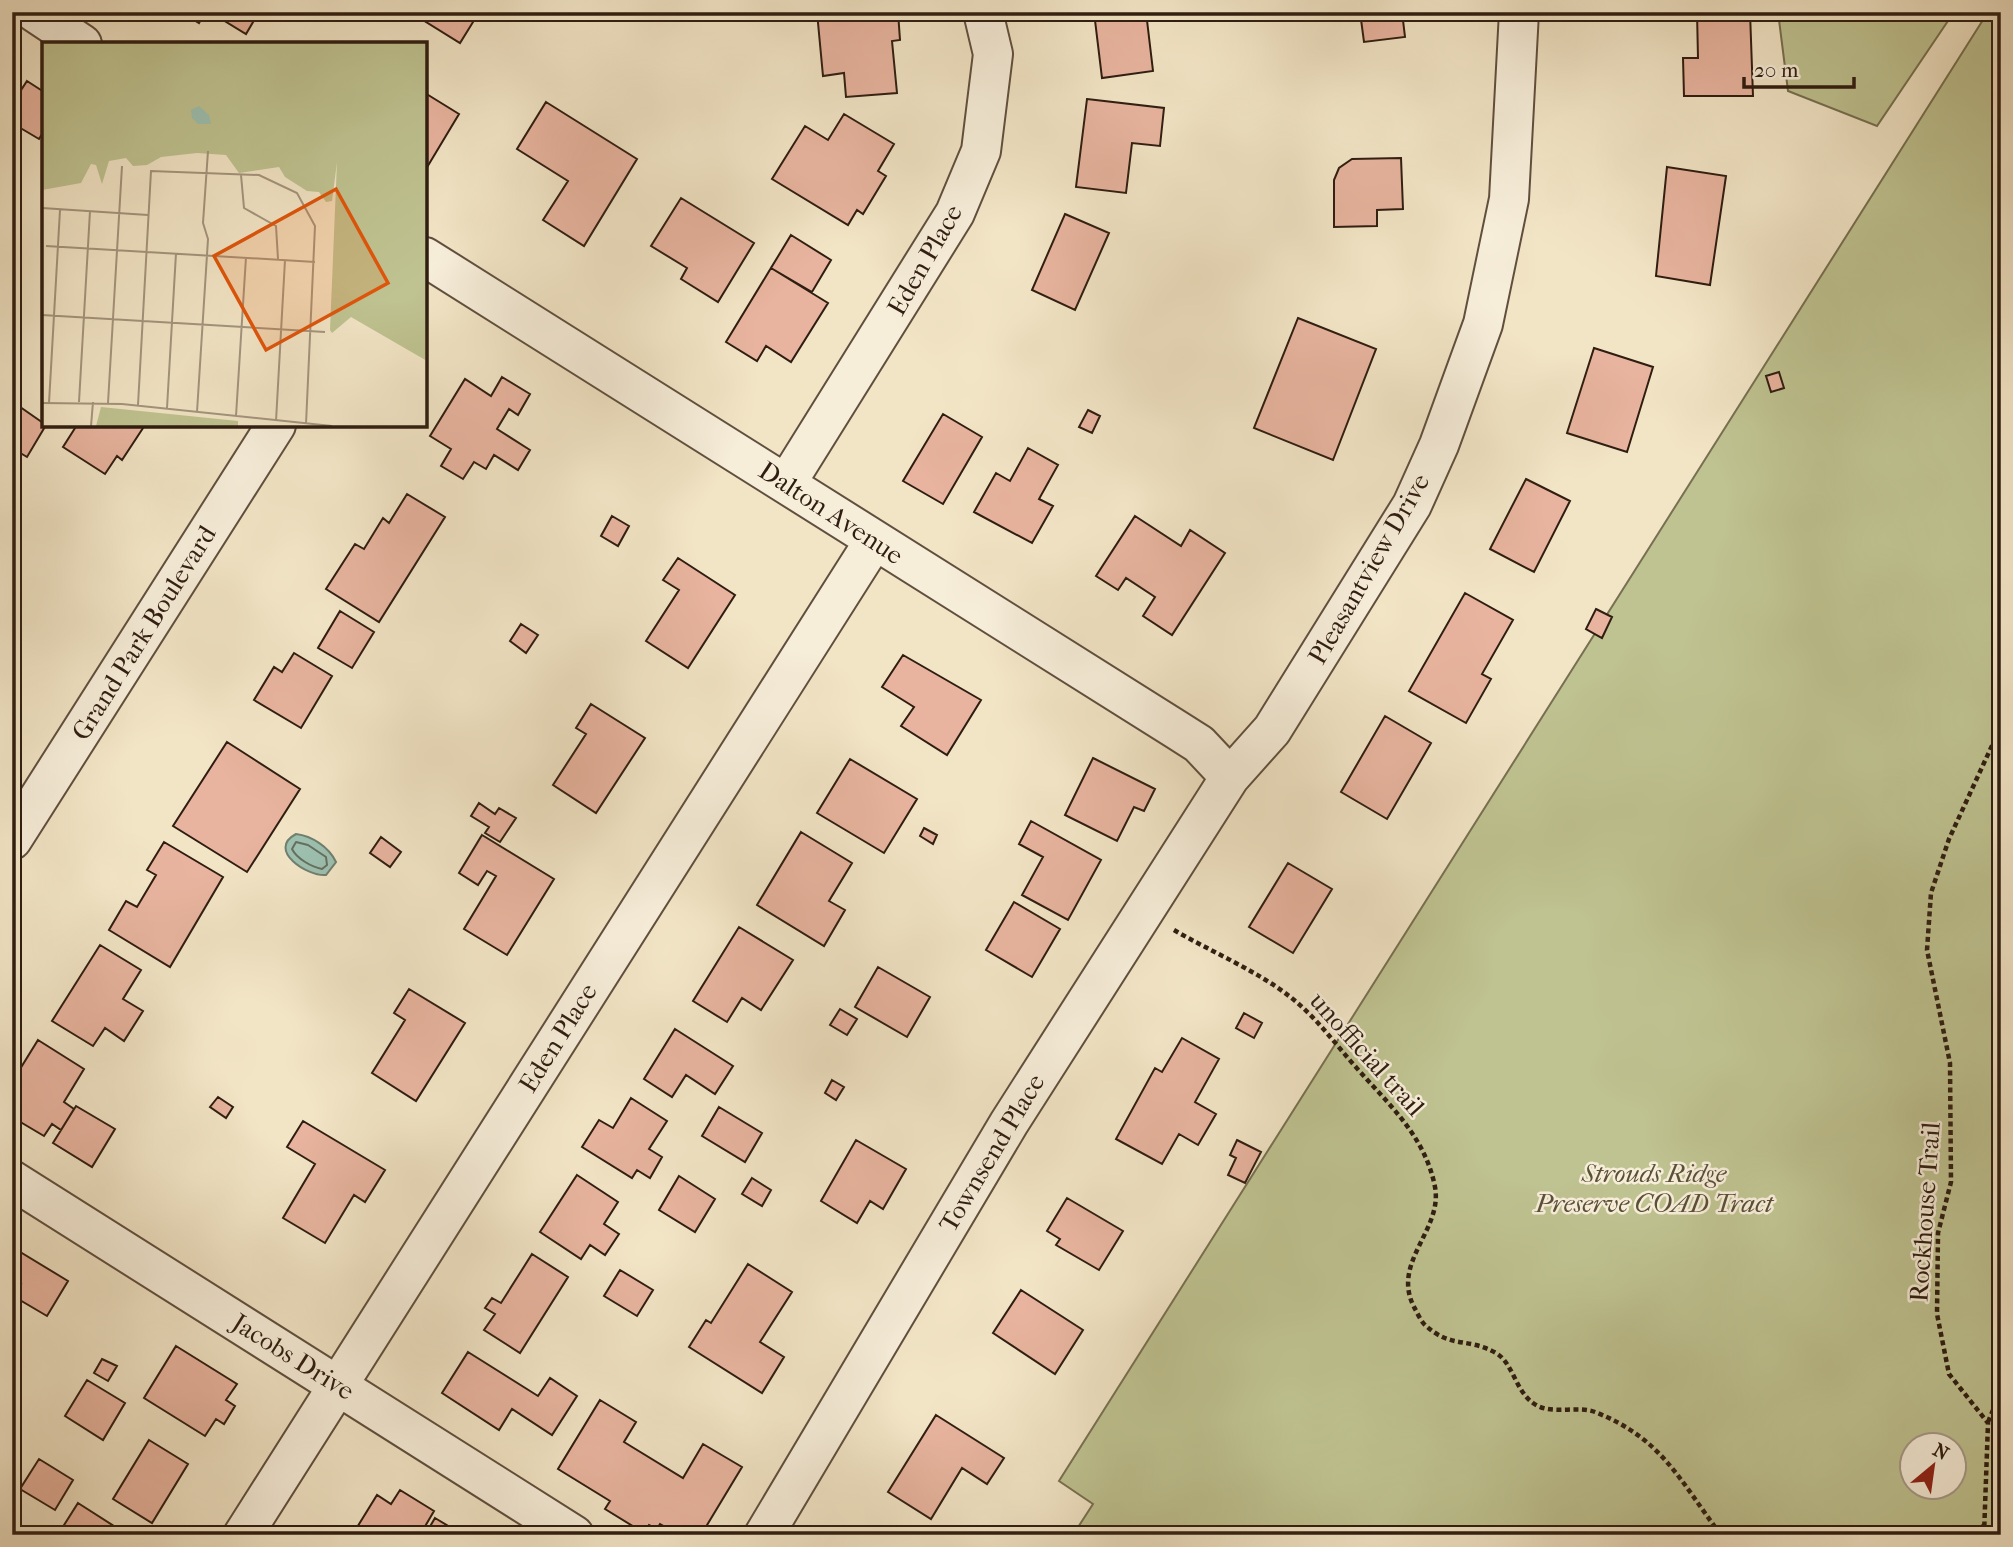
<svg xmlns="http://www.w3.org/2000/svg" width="2013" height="1547" font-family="'IM FELL French Canon',serif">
  <rect width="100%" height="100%" fill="#f2e5c6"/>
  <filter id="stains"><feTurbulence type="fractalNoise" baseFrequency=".00286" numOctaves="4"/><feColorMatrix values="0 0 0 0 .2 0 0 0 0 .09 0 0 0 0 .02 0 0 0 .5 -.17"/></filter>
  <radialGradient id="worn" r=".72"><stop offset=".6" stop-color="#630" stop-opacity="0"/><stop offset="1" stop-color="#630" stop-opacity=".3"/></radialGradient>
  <path fill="#bfc391" stroke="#777051" stroke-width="2" fill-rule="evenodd" d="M 1778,12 L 1954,12 L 1877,126 L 1788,91 Z
    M 1988,12 L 2001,12 L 2001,1535 L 1073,1535 L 1093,1504 L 1059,1481 ZM 1912,1446 L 1954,1446 L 1954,1488 L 1912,1488 Z"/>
  <path fill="#9cc0af" stroke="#707f70" stroke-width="2" d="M 296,834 C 312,836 329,847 336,862 L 326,875 C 308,877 266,850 296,834 Z"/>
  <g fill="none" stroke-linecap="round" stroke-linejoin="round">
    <path stroke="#666e60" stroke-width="2" d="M 296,842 L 308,845 L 326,857 L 327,865 L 322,869 C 312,867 297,859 292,849 Z"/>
  </g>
  <path fill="#e8b49f" stroke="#2f1d11" stroke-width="2" d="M 181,12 L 205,12 L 199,23 Z
    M 210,12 L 259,12 L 246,34 Z
    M 410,12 L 474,12 L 478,14 L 460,43 Z
    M 817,12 L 898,12 L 900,40 L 892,41 L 897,93 L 846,97 L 844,73 L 823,76 Z
    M 1094,12 L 1146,12 L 1153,71 L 1102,78 Z
    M 1360,12 L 1402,12 L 1405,37 L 1364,42 Z
    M 1697,12 L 1750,12 L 1753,96 L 1684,96 L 1683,58 L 1698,58 Z
    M 27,81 L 44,92 L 44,131 L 39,139 L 12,123 L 12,104 Z
    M 425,93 L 459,114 L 426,169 L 425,169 Z
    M 1087,99 L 1164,108 L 1160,146 L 1132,143 L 1126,193 L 1076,187 Z
    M 546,102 L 637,159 L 584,246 L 543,220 L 568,181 L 517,149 Z
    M 844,114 L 894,144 L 878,171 L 886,176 L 863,214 L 857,210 L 848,225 L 772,179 L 805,126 L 828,140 Z
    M 1401,158 L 1403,209 L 1377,210 L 1377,226 L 1334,227 L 1334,180 L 1339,168 L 1352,159 Z
    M 1667,167 L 1726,176 L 1710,285 L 1656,276 Z
    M 681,198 L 754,243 L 718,302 L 681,279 L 687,268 L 651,246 Z
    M 1065,214 L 1109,233 L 1075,310 L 1032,290 Z
    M 791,235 L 831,260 L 812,292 L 771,268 Z
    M 771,268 L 828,303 L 791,362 L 766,346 L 757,361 L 726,342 Z
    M 1298,318 L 1376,349 L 1333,460 L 1254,428 Z
    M 1594,348 L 1653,367 L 1627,452 L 1567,433 Z
    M 1779,372 L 1784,388 L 1771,392 L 1766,376 Z
    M 502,377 L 530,394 L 518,415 L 509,409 L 497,429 L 530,450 L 518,470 L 494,455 L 486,469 L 474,462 L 463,479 L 441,466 L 451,449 L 430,436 L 465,379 L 491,396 Z
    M 13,402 L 46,425 L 27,457 L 12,448 Z
    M 1088,410 L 1100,416 L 1092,433 L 1079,427 Z
    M 943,414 L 982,437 L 943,504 L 903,481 Z
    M 77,425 L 145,425 L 122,460 L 117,456 L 105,474 L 63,447 Z
    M 1028,448 L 1058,465 L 1039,499 L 1053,506 L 1032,543 L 974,512 L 996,473 L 1010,481 Z
    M 1526,479 L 1570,501 L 1534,572 L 1490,549 Z
    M 407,494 L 445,517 L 379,622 L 326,589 L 355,544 L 364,549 L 383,518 L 389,523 Z
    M 612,516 L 629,526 L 618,546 L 601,536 Z
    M 1135,516 L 1181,546 L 1190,530 L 1225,553 L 1172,635 L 1143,616 L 1155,597 L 1126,578 L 1118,590 L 1096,576 Z
    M 678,558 L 735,595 L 688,668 L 646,641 L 679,590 L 663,580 Z
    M 1465,593 L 1513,620 L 1482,674 L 1491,679 L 1466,723 L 1409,691 Z
    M 1596,609 L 1612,617 L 1602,638 L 1586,629 Z
    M 340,611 L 374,632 L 352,668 L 318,648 Z
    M 521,624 L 538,635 L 526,653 L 510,641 Z
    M 294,653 L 332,676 L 301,728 L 254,700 L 274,667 L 282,672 Z
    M 903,655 L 981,700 L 947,755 L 901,726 L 914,707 L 882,687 Z
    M 591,704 L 645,738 L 596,813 L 553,785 L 586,734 L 576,728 Z
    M 1385,716 L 1431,743 L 1387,819 L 1341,792 Z
    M 227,742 L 300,789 L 247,872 L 173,826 Z
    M 1093,758 L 1155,789 L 1144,811 L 1134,807 L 1117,841 L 1065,815 Z
    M 850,759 L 917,799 L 884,853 L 817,813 Z
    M 479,803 L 495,814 L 499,808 L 516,818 L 500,842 L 485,833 L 489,827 L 471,816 Z
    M 1031,821 L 1101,860 L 1068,920 L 1022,895 L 1043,857 L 1019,844 Z
    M 924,828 L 937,835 L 933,844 L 920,836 Z
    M 801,832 L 852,863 L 829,901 L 845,910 L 824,946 L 757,905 Z
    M 482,835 L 554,879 L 507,955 L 464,929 L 496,876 L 487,871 L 478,885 L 459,873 Z
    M 381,837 L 401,852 L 390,867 L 370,853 Z
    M 164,842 L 223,877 L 170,967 L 109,930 L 126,901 L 137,907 L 156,875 L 147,870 Z
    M 1288,863 L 1332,889 L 1293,953 L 1249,927 Z
    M 1014,902 L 1060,929 L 1032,977 L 986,950 Z
    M 739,927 L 793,960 L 761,1010 L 742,998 L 727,1022 L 693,1001 Z
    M 100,945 L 141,970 L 123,999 L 143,1011 L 124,1041 L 105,1028 L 93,1046 L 52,1021 Z
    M 878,967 L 930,997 L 907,1037 L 855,1007 Z
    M 409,989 L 465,1023 L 416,1101 L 372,1073 L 405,1020 L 394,1013 Z
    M 840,1009 L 857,1019 L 847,1035 L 830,1025 Z
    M 1244,1013 L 1262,1023 L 1254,1038 L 1236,1028 Z
    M 675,1029 L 733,1066 L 715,1094 L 686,1075 L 672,1097 L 644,1079 Z
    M 1182,1038 L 1219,1059 L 1195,1102 L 1216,1114 L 1198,1145 L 1179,1134 L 1162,1164 L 1116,1139 L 1155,1068 L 1162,1072 Z
    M 38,1040 L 84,1069 L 64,1102 L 74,1109 L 61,1130 L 52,1124 L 44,1136 L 12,1117 L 12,1082 Z
    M 832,1080 L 844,1087 L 836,1100 L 825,1093 Z
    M 218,1097 L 233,1107 L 226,1118 L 210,1107 Z
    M 631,1098 L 667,1121 L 649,1149 L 662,1157 L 650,1178 L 637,1170 L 632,1178 L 582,1147 L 599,1120 L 613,1128 Z
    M 76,1106 L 115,1129 L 92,1167 L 53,1143 Z
    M 719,1107 L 762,1133 L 745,1162 L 702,1136 Z
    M 303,1121 L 385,1170 L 365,1202 L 354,1195 L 325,1243 L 283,1218 L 315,1164 L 287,1147 Z
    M 856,1140 L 906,1169 L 883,1209 L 870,1201 L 857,1223 L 821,1201 Z
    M 1237,1140 L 1261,1152 L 1245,1183 L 1228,1175 L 1236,1158 L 1230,1155 Z
    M 577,1175 L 618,1202 L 604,1224 L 619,1234 L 605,1255 L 590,1245 L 581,1259 L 540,1232 Z
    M 679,1176 L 715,1199 L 695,1232 L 659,1210 Z
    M 752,1178 L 771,1190 L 762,1206 L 742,1194 Z
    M 1067,1198 L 1123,1231 L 1099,1270 L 1056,1245 L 1060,1239 L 1047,1231 Z
    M 12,1247 L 68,1281 L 47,1316 L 13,1296 L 21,1284 L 12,1279 Z
    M 532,1254 L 568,1277 L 520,1353 L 484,1330 L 495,1314 L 485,1308 L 492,1298 L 501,1303 Z
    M 748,1264 L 792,1292 L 760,1342 L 784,1357 L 762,1393 L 689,1347 L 706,1320 L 711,1323 Z
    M 620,1270 L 653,1290 L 637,1316 L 604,1296 Z
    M 1021,1290 L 1083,1330 L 1055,1374 L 993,1333 Z
    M 176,1346 L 237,1384 L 226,1400 L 235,1406 L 224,1424 L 216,1419 L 205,1436 L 144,1398 Z
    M 468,1352 L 538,1396 L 550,1378 L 577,1396 L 552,1435 L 512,1409 L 499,1430 L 442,1393 Z
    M 102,1359 L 117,1366 L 108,1381 L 94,1373 Z
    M 87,1380 L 125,1403 L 103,1440 L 65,1416 Z
    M 600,1400 L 636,1422 L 624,1442 L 683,1478 L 703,1444 L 742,1467 L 701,1535 L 679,1535 L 660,1524 L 657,1529 L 649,1525 L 644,1533 L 605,1509 L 610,1501 L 558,1469 Z
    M 936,1415 L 1004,1458 L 987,1484 L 962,1468 L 931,1519 L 888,1492 Z
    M 149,1440 L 188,1464 L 152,1523 L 113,1499 Z
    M 39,1459 L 73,1480 L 55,1510 L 20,1489 Z
    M 400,1490 L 434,1511 L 420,1535 L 390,1532 L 365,1535 L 356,1529 L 377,1495 L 391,1504 Z
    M 78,1503 L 128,1535 L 62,1535 L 59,1533 Z
    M 435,1518 L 460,1533 L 459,1535 L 425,1535 Z"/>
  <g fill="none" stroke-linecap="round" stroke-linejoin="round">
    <defs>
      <path id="street" d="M 34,12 L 82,44
        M 425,257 L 1177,730 L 1199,744 L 1230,777
        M 786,484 L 955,213 L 981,151 L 993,54 L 983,12
        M 12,840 L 276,425
        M 12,1180 L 574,1535
        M 243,1535 L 874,541
        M 764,1535 L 1009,1123 L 1230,777 L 1272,730 L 1412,505 L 1439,445 L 1483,324 L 1509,199 L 1519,12"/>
    </defs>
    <use href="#street" stroke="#604f3e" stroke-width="42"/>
    <path stroke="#2f1d11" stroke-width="4.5" stroke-dasharray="5 3.5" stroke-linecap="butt" d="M 1174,930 C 1210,951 1257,971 1289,996 C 1315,1016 1333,1041 1354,1065 C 1387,1103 1425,1135 1435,1187 C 1443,1230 1391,1262 1414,1307 C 1417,1312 1420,1320 1425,1325 C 1451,1349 1468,1337 1496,1353 C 1513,1363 1515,1390 1533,1403 C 1550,1416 1576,1405 1595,1412 C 1662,1438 1680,1481 1721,1535
      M 1988,1422 L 2001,1391
      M 1976,1535 L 1984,1525
      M 1984,1535 L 1988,1423 L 1949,1374 L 1937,1314 L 1938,1233 L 1951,1182 L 1950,1063 L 1927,950 L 1931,893 L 1949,839 L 2001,726"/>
    <use href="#street" stroke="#f7eeda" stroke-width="38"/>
  </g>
  <g text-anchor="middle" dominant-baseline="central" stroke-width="5" stroke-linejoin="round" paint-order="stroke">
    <g font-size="26" fill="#2f1d11" stroke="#f7eeda">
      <text transform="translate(925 260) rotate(-60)">Eden Place</text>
      <text transform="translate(831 513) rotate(33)">Dalton Avenue</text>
      <text transform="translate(1369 569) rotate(-60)">Pleasantview Drive</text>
      <text transform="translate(144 633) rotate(-58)">Grand Park Boulevard</text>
      <text transform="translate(558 1038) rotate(-58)">Eden Place</text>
      <text transform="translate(1367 1054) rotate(48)">unofficial trail</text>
      <text transform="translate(992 1153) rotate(-59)">Townsend Place</text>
      <text transform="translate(1925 1212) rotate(-86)">Rockhouse Trail</text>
      <text transform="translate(293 1357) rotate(32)">Jacobs Drive</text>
    </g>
    <g font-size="26" font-style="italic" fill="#5a4f37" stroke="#f7eeda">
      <text x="1654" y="1173">Strouds Ridge<tspan x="1654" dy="30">Preserve COAD Tract</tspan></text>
    </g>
  </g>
  <g transform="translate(42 42)">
    <rect width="385" height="385" fill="#f2e5c6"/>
    <path d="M 0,1 L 385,1 L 385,319 L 309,275 L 290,291 L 288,288 L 295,120 L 290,159 L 284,160 L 277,150 L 265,149 L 243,135 L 237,125 L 197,131 L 184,113 L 155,111 L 119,115 L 105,123 L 91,124 L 84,116 L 67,119 L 60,142 L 54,123 L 49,122 L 39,141 L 0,148 ZM 59,365 L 196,379 L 196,384 L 54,384 Z" fill="#bfc391"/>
    <path d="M 157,64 L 167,73 L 169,82 L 156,82 L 150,76 L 149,68 Z" fill="#9cc0af"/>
    <path fill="none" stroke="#a4957e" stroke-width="2" d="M 199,133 L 202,166 L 234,184 L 236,217M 0,166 L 106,173M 4,204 L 273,220M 0,273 L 283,290M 37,360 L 48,169M 0,361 L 80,362 L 290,384M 7,361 L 18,168M 66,361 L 80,124M 96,363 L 109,129 L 217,133 L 255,151 L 273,184 L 264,382M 125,366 L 134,211M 155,370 L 166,197 L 161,181 L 166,109M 194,374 L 204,215M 234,379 L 243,218M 49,384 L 51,360"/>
    <path fill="#df560c" fill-opacity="0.15" stroke="#df560c" stroke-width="3.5" d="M 294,147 L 346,241 L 224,308 L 172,214 Z"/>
    <rect width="385" height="385" fill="none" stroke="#2f1d11" stroke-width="3.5"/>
  </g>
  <rect width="2013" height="1547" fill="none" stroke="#f2e5c6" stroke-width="42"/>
  <rect x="14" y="14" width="1985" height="1519" fill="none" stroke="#2f1d11" stroke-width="3.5"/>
  <rect x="21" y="21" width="1971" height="1505" fill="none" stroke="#2f1d11" stroke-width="2"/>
  <g transform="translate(1933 1466) rotate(29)"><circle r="33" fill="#f7eeda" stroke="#a79a8a" stroke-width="2"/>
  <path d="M0-5L12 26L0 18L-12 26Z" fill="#8f2418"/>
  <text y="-10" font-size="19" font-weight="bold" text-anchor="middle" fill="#2f1d11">N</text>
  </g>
  <path d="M1744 77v10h110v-10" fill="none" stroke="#2f1d11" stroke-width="3.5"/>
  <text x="1754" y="77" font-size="21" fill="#2f1d11" stroke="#f7eeda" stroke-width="5" paint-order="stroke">20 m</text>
  <rect width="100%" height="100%" filter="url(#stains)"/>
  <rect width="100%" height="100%" fill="url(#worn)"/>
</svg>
